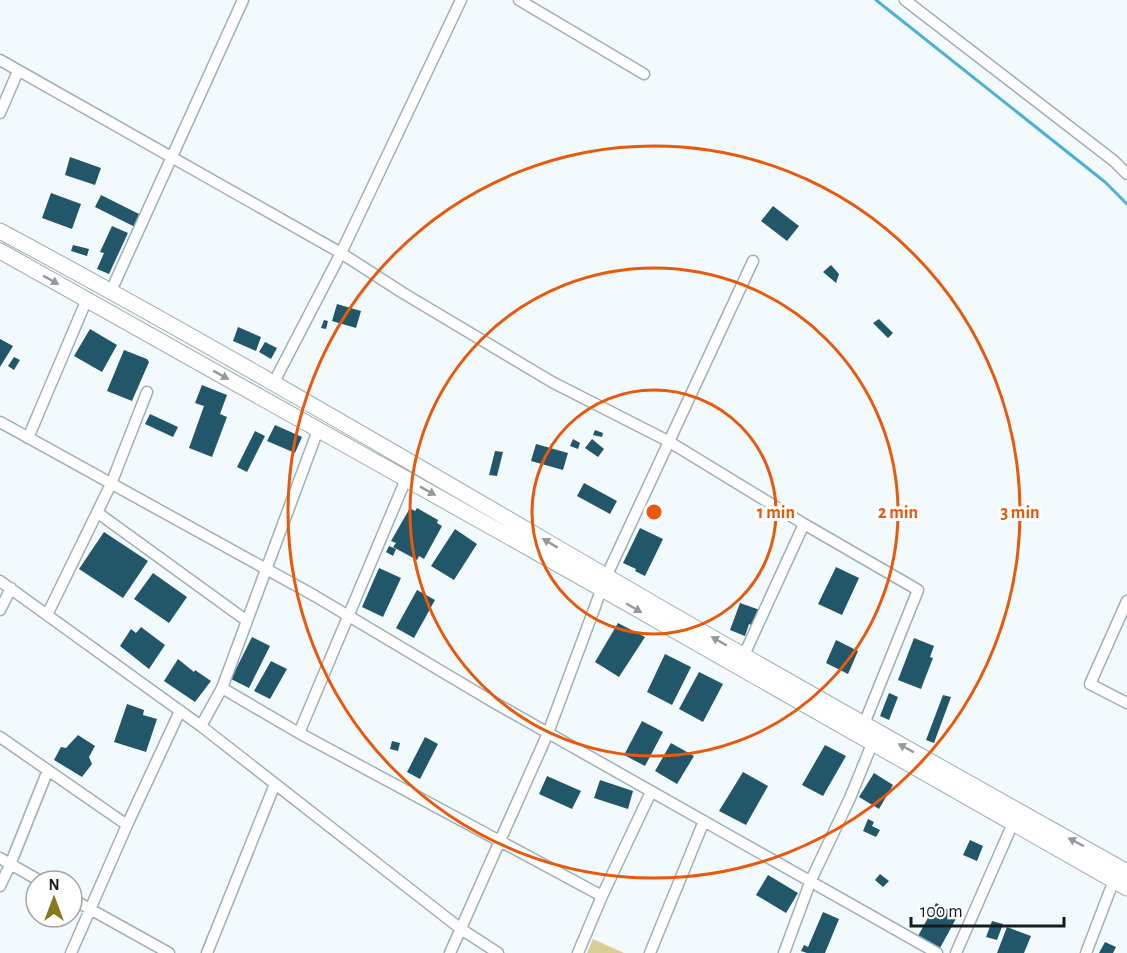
<svg xmlns="http://www.w3.org/2000/svg" width="1127" height="953" font-family="'Alegreya Sans',sans-serif">
  <rect width="100%" height="100%" fill="#f3fafd"/>
  <path fill="#d9ce94" d="M 593,939 L 624,953 L 587,953 Z"/>
  <g fill="none" stroke-linecap="round" stroke-linejoin="round">
    <path stroke="#4cb1d3" stroke-width="3" d="M 876,0 L 1105,182 L 1127,204"/>
  </g>
  <path fill="#225769" d="M 70,157 L 101,168 L 95,185 L 65,175 Z
    M 51,193 L 81,204 L 72,229 L 42,218 Z
    M 101,195 L 141,215 L 135,227 L 95,207 Z
    M 773,206 L 799,226 L 787,241 L 761,221 Z
    M 112,226 L 128,233 L 109,274 L 97,269 L 104,253 L 100,252 Z
    M 73,245 L 89,249 L 87,256 L 71,251 Z
    M 831,265 L 839,274 L 836,283 L 823,272 Z
    M 337,304 L 361,311 L 356,328 L 332,321 Z
    M 879,319 L 893,333 L 888,338 L 873,323 Z
    M 324,320 L 328,321 L 326,329 L 321,328 Z
    M 238,327 L 261,337 L 256,351 L 233,341 Z
    M 90,329 L 117,345 L 102,372 L 74,356 Z
    M 0,339 L 13,346 L 0,367 Z
    M 265,342 L 277,348 L 271,359 L 259,352 Z
    M 124,350 L 147,359 L 149,362 L 132,401 L 107,391 Z
    M 14,357 L 20,360 L 14,370 L 8,366 Z
    M 202,385 L 227,395 L 220,414 L 227,417 L 212,457 L 189,448 L 204,406 L 195,403 Z
    M 150,414 L 178,427 L 173,437 L 145,424 Z
    M 275,425 L 302,437 L 295,453 L 267,441 Z
    M 595,430 L 603,433 L 602,437 L 593,435 Z
    M 255,431 L 265,436 L 247,472 L 237,467 Z
    M 573,439 L 580,443 L 578,449 L 570,446 Z
    M 592,439 L 604,449 L 598,457 L 585,448 Z
    M 536,444 L 568,453 L 563,470 L 531,461 Z
    M 495,451 L 503,452 L 497,476 L 489,475 Z
    M 584,483 L 617,501 L 610,514 L 577,496 Z
    M 410,508 L 415,511 L 417,508 L 438,520 L 437,523 L 442,526 L 424,559 L 419,556 L 417,560 L 393,547 L 396,543 L 391,541 Z
    M 640,528 L 663,539 L 645,576 L 635,571 L 636,569 L 623,563 Z
    M 455,529 L 477,544 L 454,580 L 431,566 Z
    M 104,532 L 148,561 L 123,598 L 79,569 Z
    M 389,546 L 396,549 L 393,556 L 386,552 Z
    M 836,567 L 859,578 L 842,615 L 818,604 Z
    M 379,568 L 401,578 L 383,617 L 362,607 Z
    M 153,573 L 187,597 L 169,623 L 134,599 Z
    M 417,590 L 435,600 L 414,638 L 396,628 Z
    M 740,603 L 760,610 L 754,626 L 749,624 L 745,636 L 730,630 Z
    M 618,623 L 645,637 L 619,677 L 595,662 Z
    M 141,627 L 165,645 L 149,669 L 120,646 L 131,629 L 136,633 Z
    M 252,637 L 270,646 L 249,688 L 231,679 Z
    M 914,638 L 934,646 L 930,657 L 933,658 L 921,689 L 898,680 Z
    M 836,640 L 858,651 L 848,674 L 826,663 Z
    M 665,654 L 691,667 L 672,705 L 647,692 Z
    M 178,659 L 194,672 L 195,670 L 211,681 L 195,702 L 164,681 Z
    M 271,661 L 287,669 L 270,699 L 254,691 Z
    M 699,672 L 723,684 L 703,722 L 679,709 Z
    M 889,693 L 898,697 L 889,720 L 880,716 Z
    M 943,695 L 951,697 L 934,743 L 926,740 Z
    M 127,704 L 144,710 L 143,715 L 157,719 L 146,752 L 114,742 Z
    M 642,721 L 663,732 L 645,766 L 624,755 Z
    M 78,735 L 95,746 L 89,757 L 92,764 L 82,777 L 54,760 L 61,747 L 66,748 Z
    M 425,737 L 438,744 L 420,779 L 407,772 Z
    M 392,741 L 400,743 L 398,751 L 390,749 Z
    M 671,743 L 694,756 L 677,784 L 655,771 Z
    M 825,745 L 846,756 L 823,796 L 802,785 Z
    M 743,772 L 768,786 L 746,825 L 719,811 Z
    M 874,773 L 893,785 L 879,809 L 859,797 Z
    M 547,776 L 581,791 L 572,809 L 539,794 Z
    M 600,780 L 633,791 L 628,809 L 594,798 Z
    M 868,819 L 874,822 L 872,826 L 880,830 L 876,837 L 863,831 Z
    M 970,840 L 983,846 L 977,861 L 963,855 Z
    M 880,874 L 889,881 L 883,887 L 875,880 Z
    M 768,875 L 798,893 L 786,913 L 756,895 Z
    M 936,903 L 958,915 L 940,948 L 918,936 Z
    M 823,912 L 839,919 L 825,953 L 807,953 L 801,951 L 804,945 L 808,947 Z
    M 992,921 L 1003,924 L 997,940 L 986,937 Z
    M 1007,927 L 1031,936 L 1024,953 L 997,953 Z
    M 1105,942 L 1116,947 L 1113,953 L 1099,953 Z"/>
  <g fill="none" stroke-linecap="round" stroke-linejoin="round">
    <defs>
      <path id="street" d="M 519,0 L 644,74
        M 905,0 L 1114,161 L 1127,174
        M 0,60 L 341,253 L 403,293 L 552,382 L 668,441 L 804,524 L 918,590 L 864,724
        M 0,113 L 18,71
        M 111,291 L 243,0
        M 274,382 L 341,253 L 461,0
        M 0,422 L 315,596 L 488,699 L 937,953
        M 28,438 L 87,299
        M 98,513 L 247,621
        M 0,581 L 201,726 L 461,929 L 498,953
        M 1127,601 L 1090,684 L 1127,703
        M 0,610 L 11,588
        M 47,615 L 111,484 L 147,392
        M 744,655 L 804,524
        M 222,688 L 299,733 L 602,896 L 578,953
        M 201,726 L 222,688 L 318,430
        M 299,733 L 406,479
        M 0,737 L 127,825
        M 0,858 L 40,881
        M 0,886 L 10,865 L 48,770
        M 602,896 L 651,792
        M 72,899 L 169,953
        M 71,953 L 127,825 L 180,711
        M 207,953 L 275,784
        M 450,953 L 548,733 L 606,577 L 753,261
        M 650,953 L 704,821
        M 784,953 L 811,880 L 850,798 L 872,744
        M 956,953 L 1013,823
        M 1086,953 L 1114,880"/>
      <path id="secondary" d="M 0,231 C 205,341 405,459 606,576 C 778,677 953,774 1127,872
        M 0,251 L 602,589 L 1127,888"/>
    </defs>
    <use href="#street" stroke="#9fb0b7" stroke-width="13"/>
    <use href="#secondary" stroke="#9fb0b7" stroke-width="17"/>
    <use href="#street" stroke="#fff" stroke-width="10"/>
    <use href="#secondary" stroke="#fff" stroke-width="15"/>
  </g>
  <defs><path id="oneway-solid" d="M-6-.8H1V-3.2L6.5 0L1 3.2V.8H-6Z" transform="scale(1.5)"/></defs>
  <g fill="#96999a">
    <use href="#oneway-solid" transform="translate(51 280) rotate(29)"/>
    <use href="#oneway-solid" transform="translate(221 375) rotate(29)"/>
    <use href="#oneway-solid" transform="translate(428 491) rotate(29)"/>
    <use href="#oneway-solid" transform="translate(550 543) rotate(-149)"/>
    <use href="#oneway-solid" transform="translate(634 608) rotate(30)"/>
    <use href="#oneway-solid" transform="translate(719 641) rotate(-150)"/>
    <use href="#oneway-solid" transform="translate(906 748) rotate(-151)"/>
    <use href="#oneway-solid" transform="translate(1076 842) rotate(-152)"/>
  </g>
  <g fill="none" stroke="#e8590c" stroke-width="3">
    <circle cx="654" cy="512" r="122"/>
    <circle cx="654" cy="512" r="244"/>
    <circle cx="654" cy="512" r="366"/>
  </g>
  <circle cx="654" cy="512" r="9" fill="#e8590c" stroke="#fff" stroke-width="3"/>
  <g font-size="18" text-anchor="middle" font-weight="bold" fill="#e8590c" stroke="#fff" stroke-width="6" stroke-linejoin="round" paint-order="stroke">
    <text x="776" y="518">1 min</text>
    <text x="898" y="518">2 min</text>
    <text x="1020" y="518">3 min</text>
  </g>
  <g transform="translate(54 899)"><circle r="28" fill="#ffffff" stroke="#a2a4a5" stroke-width="1.5"/>
  <path d="M0-4.5L10 22L0 15L-10 22Z" fill="#88791e"/>
  <text y="-9" font-size="16" font-weight="bold" text-anchor="middle" fill="#161c1f">N</text>
  </g>
  <path d="M911 917v9h153v-9" fill="none" stroke="#161c1f" stroke-width="3"/>
  <text x="920" y="917" font-size="18" fill="#161c1f" stroke="#ffffff" stroke-width="4.5" paint-order="stroke">100 m</text>
</svg>
